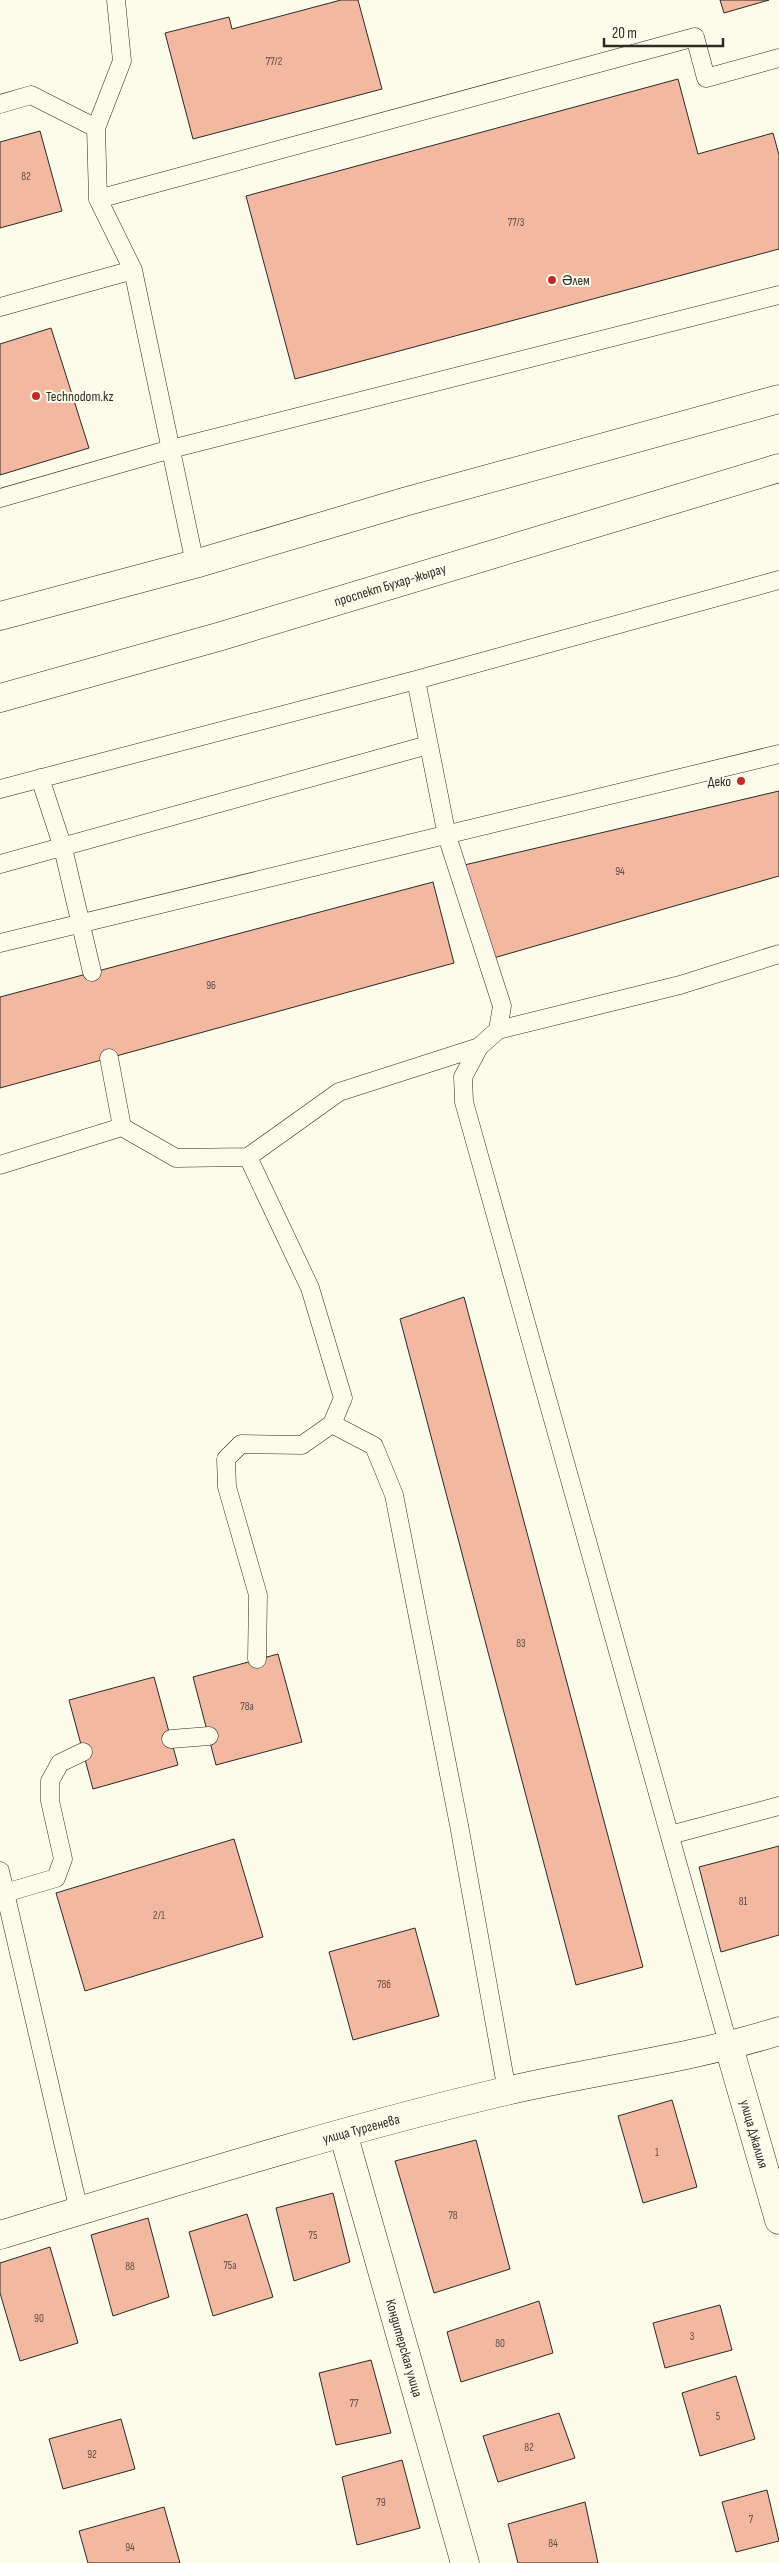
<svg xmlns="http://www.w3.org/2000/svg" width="779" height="2563" font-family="'Sofia Sans Condensed',sans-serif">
  <rect width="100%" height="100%" fill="#fdfbea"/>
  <path fill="#f2b8a0" stroke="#2b2b2b" d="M 341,0 L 358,0 L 382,89 L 193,139 L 165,33 L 229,17 L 232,29 Z
    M 720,0 L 769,0 L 724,13 Z
    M 678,79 L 698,154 L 773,133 L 779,155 L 779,249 L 295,379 L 246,196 Z
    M 40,131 L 62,211 L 0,228 L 0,142 Z
    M 51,328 L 89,448 L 0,475 L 0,344 Z
    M 779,791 L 779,876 L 490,959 L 460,866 Z
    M 433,882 L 454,963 L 0,1088 L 0,997 Z
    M 464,1297 L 643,1967 L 576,1985 L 400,1319 Z
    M 278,1654 L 302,1742 L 216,1765 L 193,1677 Z
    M 154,1677 L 178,1765 L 93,1789 L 69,1700 Z
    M 234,1839 L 263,1937 L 85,1991 L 56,1893 Z
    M 779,1846 L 779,1935 L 721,1952 L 699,1867 Z
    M 415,1928 L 439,2016 L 353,2040 L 329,1952 Z
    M 672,2100 L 697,2187 L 643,2203 L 618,2116 Z
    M 476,2140 L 510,2269 L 434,2293 L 395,2161 Z
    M 333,2193 L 350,2262 L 294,2281 L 276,2208 Z
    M 247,2214 L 273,2297 L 213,2316 L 189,2232 Z
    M 148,2218 L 169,2297 L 113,2316 L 91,2235 Z
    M 50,2247 L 78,2343 L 20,2361 L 0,2293 L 0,2263 Z
    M 539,2301 L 553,2353 L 461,2382 L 447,2332 Z
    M 720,2305 L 732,2350 L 665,2368 L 653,2323 Z
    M 371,2360 L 391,2433 L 336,2445 L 319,2373 Z
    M 736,2376 L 755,2439 L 700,2456 L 682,2393 Z
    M 559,2413 L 575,2458 L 498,2482 L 483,2436 Z
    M 121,2419 L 135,2469 L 63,2489 L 49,2439 Z
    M 402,2460 L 420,2528 L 357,2545 L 342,2477 Z
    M 767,2490 L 779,2541 L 736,2552 L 722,2502 Z
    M 585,2502 L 598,2563 L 518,2563 L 508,2524 Z
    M 164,2507 L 180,2563 L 88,2563 L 79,2531 Z"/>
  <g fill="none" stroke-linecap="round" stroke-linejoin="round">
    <defs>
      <path id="service" d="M 0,104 L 31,95 L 96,128 L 98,199 L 133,270 L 195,564
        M 96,128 L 122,61 L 116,0
        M 98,199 L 695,37 L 706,78 L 779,58
        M 0,307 L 133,270
        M 0,498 L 171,449 L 779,295
        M 40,778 L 63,848 L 92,972
        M 0,789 L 416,680 L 779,580
        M 0,864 L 428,745
        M 0,943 L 779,754
        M 498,1030 L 680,985 L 779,954
        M 479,1047 L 463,1077 L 464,1102 L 729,2047
        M 109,1058 L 122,1127
        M 248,1157 L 310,1288 L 343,1398 L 332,1424 L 302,1445 L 241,1444 L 226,1459 L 227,1487 L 258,1595 L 257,1659
        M 0,1165 L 122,1127 L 176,1158 L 248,1157 L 339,1092 L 479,1047 L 498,1030 L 502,1006 L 447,836 L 416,680
        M 332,1424 L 374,1446 L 394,1495 L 459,1825 L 507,2091
        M 171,1739 L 209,1736
        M 670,1835 L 779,1806
        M 0,1871 L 79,2211
        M 5,1893 L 56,1878 L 63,1859 L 50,1801 L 50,1781 L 60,1763 L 83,1752"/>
      <path id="minor" d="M 729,2047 L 779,2220
        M 343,2133 L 465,2563
        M 0,2235 C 168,2184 336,2131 506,2091 C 597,2070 690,2059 779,2031"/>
      <path id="primary" d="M 0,616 L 195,564 L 404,502 L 779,399
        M 0,698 L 218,637 L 779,468"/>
    </defs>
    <use href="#service" stroke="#2b2b2b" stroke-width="19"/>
    <use href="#minor" stroke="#2b2b2b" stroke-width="29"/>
    <use href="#primary" stroke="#2b2b2b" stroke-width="29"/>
    <use href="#service" stroke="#fdfbea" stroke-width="18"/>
    <use href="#minor" stroke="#fdfbea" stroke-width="28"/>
    <use href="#primary" stroke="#fdfbea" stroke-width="28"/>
  </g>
  <g fill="#c62828" stroke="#fdfbea" stroke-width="2">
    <circle cx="552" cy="280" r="5"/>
    <circle cx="36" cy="396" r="5"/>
    <circle cx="741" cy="781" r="5"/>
  </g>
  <g text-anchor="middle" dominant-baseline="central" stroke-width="4" stroke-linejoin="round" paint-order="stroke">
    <g font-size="11" fill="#5d4e48">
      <text x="274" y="61">77/2</text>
      <text x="26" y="176">82</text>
      <text x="516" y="222">77/3</text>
      <text x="620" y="871">94</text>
      <text x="211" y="985">96</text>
      <text x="521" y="1643">83</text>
      <text x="247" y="1706">78а</text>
      <text x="743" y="1901">81</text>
      <text x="159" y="1915">2/1</text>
      <text x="384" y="1984">78б</text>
      <text x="657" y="2152">1</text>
      <text x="453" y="2215">78</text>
      <text x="313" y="2235">75</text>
      <text x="230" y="2265">75а</text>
      <text x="130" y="2266">88</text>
      <text x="39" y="2318">90</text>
      <text x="692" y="2336">3</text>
      <text x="500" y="2343">80</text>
      <text x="354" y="2403">77</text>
      <text x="718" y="2416">5</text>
      <text x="529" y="2447">82</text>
      <text x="92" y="2454">92</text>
      <text x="381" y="2502">79</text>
      <text x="751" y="2519">7</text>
      <text x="553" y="2543">84</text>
      <text x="130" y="2547">94</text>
    </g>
    <g font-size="14" fill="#2b2b2b" stroke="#fdfbea" text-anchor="start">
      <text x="562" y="280">Әлем</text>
      <text x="46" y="396">Technodom.kz</text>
      <text x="731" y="781" text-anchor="end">Деко</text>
    </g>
    <g font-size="14" fill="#2b2b2b" stroke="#fdfbea">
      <text transform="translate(390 585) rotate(-17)">проспект Бухар-жырау</text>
      <text transform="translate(361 2129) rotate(-15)">улица Тургенева</text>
      <text transform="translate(754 2134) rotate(74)">улица Джалиля</text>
      <text transform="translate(404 2348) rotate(74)">Кондитерская улица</text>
    </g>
  </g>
  <path d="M604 38v8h119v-8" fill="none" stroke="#2b2b2b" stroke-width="2.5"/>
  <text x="612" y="38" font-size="15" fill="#2b2b2b" stroke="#fdfbea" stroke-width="4" paint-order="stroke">20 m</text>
</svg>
